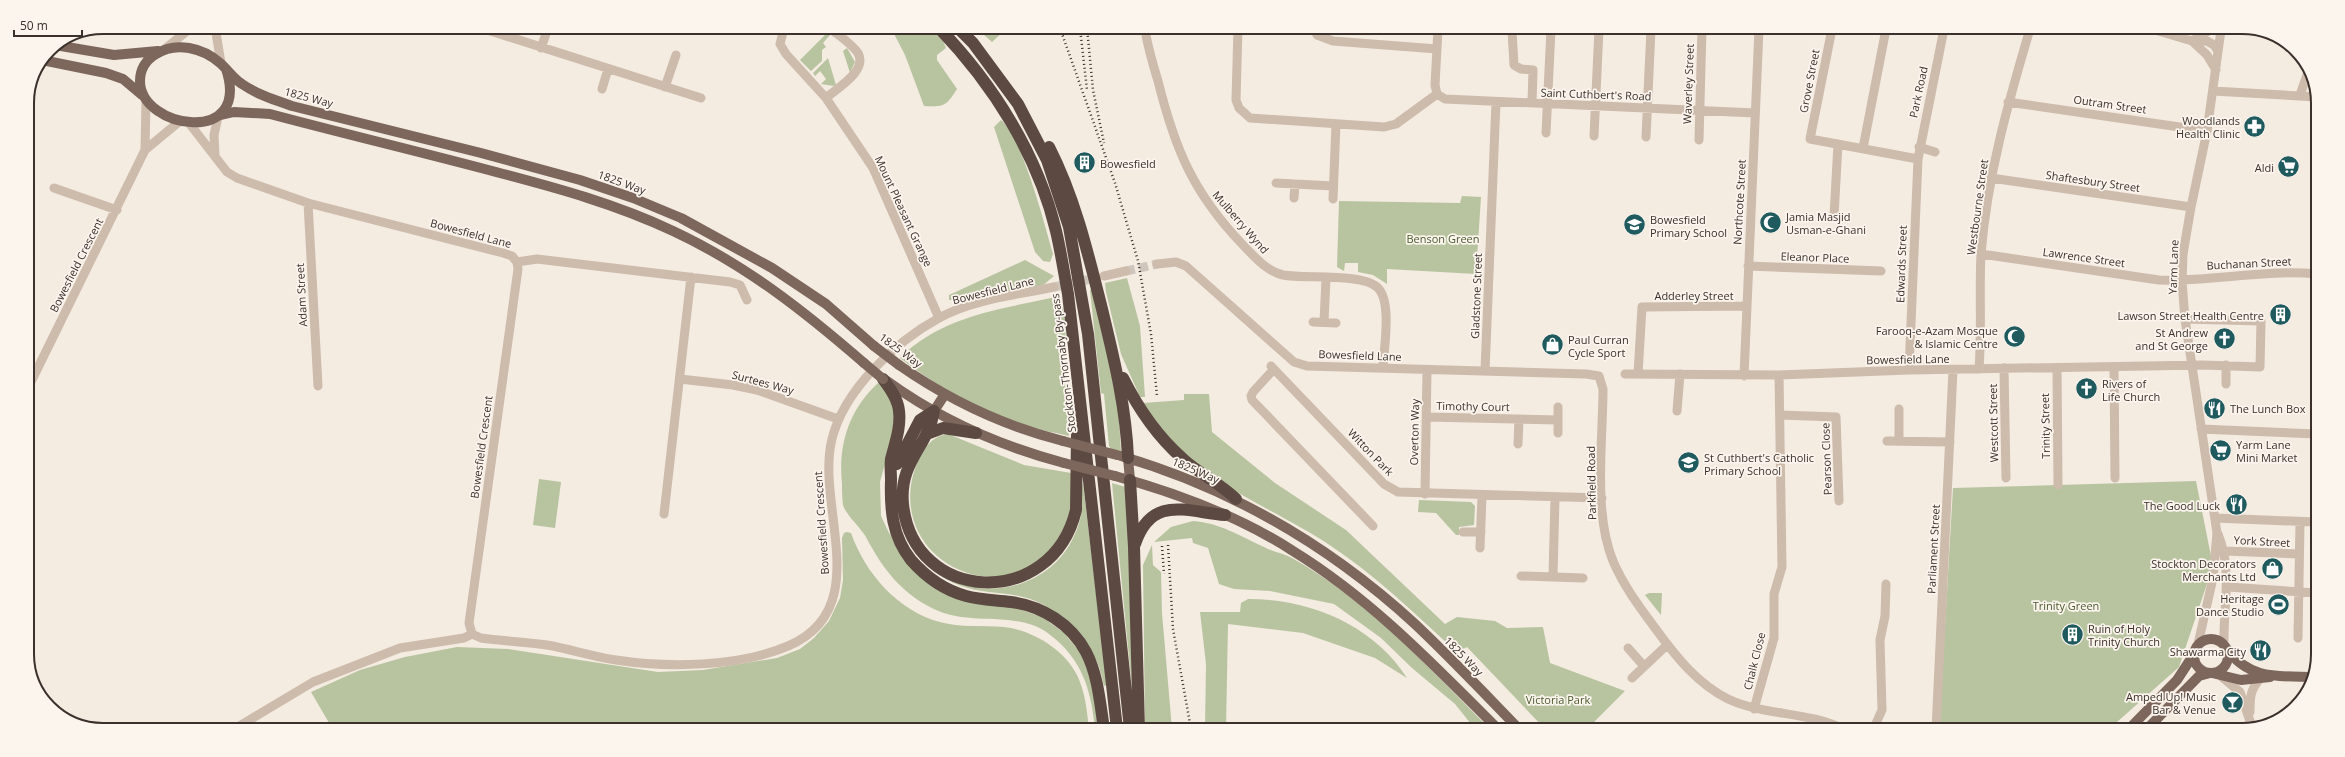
<svg xmlns="http://www.w3.org/2000/svg" width="2345" height="757" font-family="'Open Sans',sans-serif">
  <rect width="100%" height="100%" fill="#f4ebe1"/>
  <path fill="#b8c4a0" d="M 891,28 L 930,28 L 943,41 L 946,48 L 937,55 L 937,60 L 957,89 C 946,106 945,107 924,106 L 905,55 Z
    M 976,28 L 1007,28 L 992,42 Z
    M 828,32 L 830,35 L 823,43 L 826,47 L 822,50 L 822,61 L 811,71 L 800,60 Z
    M 847,48 L 855,62 L 850,73 L 843,51 Z
    M 828,58 L 836,85 L 834,86 L 821,84 L 826,79 L 820,71 L 815,76 L 813,73 Z
    M 1001,120 C 1022,137 1045,226 1053,254 L 1050,262 L 1043,261 L 1035,252 L 994,127 Z
    M 1462,196 L 1481,197 L 1476,274 L 1387,269 L 1387,284 L 1373,275 L 1358,272 L 1358,263 L 1345,263 L 1344,271 L 1337,267 L 1339,201 L 1460,203 Z
    M 1025,260 L 1054,276 L 1041,287 L 970,300 L 949,300 L 949,295 Z
    M 1127,278 L 1140,326 L 1145,397 L 1140,397 L 1121,354 L 1106,292 L 1105,283 Z
    M 1090,290 L 1094,290 L 1118,402 L 1121,452 L 1111,449 L 1109,446 L 1104,394 L 1101,393 Z
    M 1060,296 L 1065,320 L 1069,436 C 1052,432 1032,429 1015,423 C 974,408 934,384 900,358 C 942,315 1003,309 1060,296 Z
    M 878,383 L 884,388 L 898,416 L 880,482 L 881,516 L 889,533 L 923,577 L 1042,617 L 1063,632 L 1081,653 L 1089,672 L 1101,729 L 1095,729 C 1091,689 1082,659 1049,634 C 1019,611 975,625 941,612 C 905,598 883,570 866,537 C 860,527 846,515 843,505 C 842,498 842,490 842,484 C 838,444 849,410 878,383 Z
    M 1184,394 L 1209,394 L 1212,432 L 1275,483 L 1346,530 L 1445,624 L 1457,617 L 1495,621 L 1507,628 L 1543,627 L 1550,663 L 1625,691 L 1587,729 L 1545,729 L 1467,647 L 1461,650 L 1450,646 C 1412,611 1375,575 1331,546 C 1285,515 1223,491 1182,453 C 1167,439 1155,421 1143,403 L 1184,400 Z
    M 948,434 L 1024,465 L 1071,473 C 1071,487 1072,502 1070,516 C 1065,534 1052,551 1037,562 C 1032,565 1027,569 1022,572 C 1010,578 993,578 980,576 C 925,566 895,514 918,461 C 924,448 932,436 948,434 Z
    M 909,458 L 905,528 C 914,538 946,576 956,581 C 999,601 1055,580 1074,536 C 1078,528 1081,518 1082,509 C 1083,501 1081,490 1083,483 L 1107,685 L 1104,686 C 1102,678 1100,667 1096,660 C 1090,649 1054,611 1044,605 C 1025,594 1003,594 982,591 C 941,585 910,558 899,518 C 894,498 896,474 909,458 Z
    M 539,479 L 561,482 L 555,528 L 533,525 Z
    M 2196,481 L 2213,566 L 2179,667 L 2108,730 L 1939,730 L 1953,488 Z
    M 1112,483 L 1129,488 L 1132,688 Z
    M 1419,500 L 1471,502 L 1475,506 L 1474,525 L 1459,527 L 1459,535 L 1456,535 L 1436,513 L 1418,512 Z
    M 1193,521 C 1220,523 1240,536 1264,547 C 1273,552 1283,553 1292,558 C 1368,601 1429,668 1490,729 L 1475,729 L 1455,704 L 1412,668 L 1381,638 L 1334,604 L 1270,591 L 1234,589 L 1219,584 L 1208,548 L 1193,543 L 1192,538 L 1154,542 L 1171,527 Z
    M 847,532 L 851,533 C 865,573 898,611 940,622 C 960,628 983,625 1004,627 C 1032,630 1064,649 1077,675 C 1085,691 1087,711 1089,729 L 332,728 L 311,692 L 360,670 L 405,657 L 457,647 L 508,649 L 658,672 L 703,670 L 777,658 L 800,649 L 814,638 L 829,621 L 840,598 L 843,580 L 842,538 L 844,533 Z
    M 1152,545 L 1153,565 L 1161,572 L 1162,613 L 1172,729 L 1145,729 L 1143,565 Z
    M 1649,593 L 1662,593 L 1661,615 L 1645,595 Z
    M 1248,599 C 1310,599 1373,625 1407,678 L 1375,658 L 1303,633 L 1228,624 L 1226,729 L 1205,729 L 1206,664 L 1200,612 L 1240,612 L 1241,603 Z"/>
  <g fill="none" stroke-linecap="round" stroke-linejoin="round">
    <path stroke="#cfc6bd" stroke-width="9" stroke-dasharray="9 4.5" stroke-linecap="butt" d="M 1126,271 L 1157,264
      M 1054,287 L 1100,277"/>
    <path stroke="#cdbbac" stroke-width="9" d="M 215,27 L 221,63
      M 478,27 L 701,98
      M 784,28 L 780,44 L 786,54 L 826,98 L 873,168 L 939,318
      M 1145,28 C 1147,46 1153,64 1158,81 C 1175,149 1193,193 1243,245 C 1255,257 1266,271 1283,275 C 1305,279 1364,273 1378,288 C 1392,302 1384,348 1383,367
      M 1238,28 L 1236,100 L 1239,108 L 1250,118 L 1384,127 L 1396,124 L 1437,94
      M 1315,28 L 1317,35 L 1333,41 L 1437,49
      M 1832,29 L 1810,139 L 1918,159
      M 2155,30 L 2192,41 L 2207,41 L 2214,45 L 2218,51
      M 1512,31 L 1514,65 L 1521,69 L 1533,70 L 1532,103
      M 2192,41 L 2207,55 L 2216,70
      M 2192,41 L 2210,30
      M 166,48 L 192,27
      M 541,48 L 548,28
      M 665,87 L 676,55
      M 602,89 L 608,69
      M 2213,91 L 2317,97
      M 1437,94 L 1445,99 L 1755,113
      M 1437,94 L 1435,85 L 1438,29
      M 2300,95 L 2308,72
      M 826,98 C 837,88 868,71 858,53 C 852,44 838,35 830,28
      M 2008,102 L 2207,131
      M 189,123 L 227,172 L 237,178 L 308,203 L 503,253 L 512,256 L 517,262
      M 1546,133 L 1551,29
      M 1594,136 L 1599,29
      M 1646,137 L 1651,29
      M 1699,140 L 1702,29
      M 1919,147 L 1935,152
      M 1863,148 L 1886,29
      M 145,150 L 146,101
      M 215,156 L 214,135 L 218,117
      M 1991,178 L 2191,207
      M 1276,183 L 1333,186
      M 54,188 L 117,210
      M 1294,198 L 1295,184
      M 1333,199 L 1336,124
      M 308,203 L 318,386
      M 1834,216 L 1838,144
      M 1981,254 L 2159,280 C 2212,282 2264,269 2317,274
      M 517,262 L 518,269 L 469,623 L 472,634 L 481,638 C 503,641 525,642 547,645 C 570,649 593,657 616,660 C 668,668 739,667 788,646 C 876,609 815,505 832,439 C 844,390 895,342 939,318 C 973,299 1017,295 1054,287
      M 517,262 L 537,259 L 730,282 L 740,285 L 747,300
      M 1157,264 L 1176,262 L 1186,266 L 1294,362 L 1307,366 L 1586,374 L 1599,376 L 1603,389 C 1603,440 1593,513 1613,561 C 1624,587 1641,609 1658,632 C 1677,658 1698,684 1728,699 C 1764,716 1809,711 1845,730
      M 1748,266 L 1881,271
      M 1104,276 L 1126,271
      M 1313,322 L 1336,323
      M 1324,322 L 1326,278
      M 2226,365 L 2226,384
      M 1271,366 L 1384,484 L 1398,492 L 1602,498
      M 2114,367 L 2115,478
      M 2004,368 L 2006,478
      M 2057,368 L 2058,485
      M 1274,369 L 1253,392 L 1251,396 L 1252,400 L 1373,526
      M 1979,369 C 1982,330 1979,292 1981,254 C 1987,177 2008,103 2030,29
      M 1909,370 L 1918,159 L 1944,29
      M 1485,371 L 1496,102
      M 1625,374 L 1779,375 L 1909,370 L 2203,365 L 2260,367 L 2261,321 L 2185,319
      M 1638,374 L 1642,307 L 1746,306
      M 1744,376 L 1759,29
      M 680,379 L 733,385 L 757,390 L 838,419
      M 27,390 L 145,150 L 180,121
      M 1677,411 L 1680,374
      M 1780,415 L 1836,417 L 1839,501
      M 1427,417 L 1558,420
      M 2201,429 L 2316,434
      M 1558,433 L 1558,407
      M 1887,441 L 1950,442
      M 1899,441 L 1899,409
      M 1518,444 L 1519,419
      M 1425,494 L 1427,370
      M 664,514 L 691,277
      M 2215,518 L 2316,522
      M 1463,532 L 1481,532
      M 2218,534 C 2233,571 2223,606 2224,644
      M 1480,548 L 1482,496
      M 2225,551 L 2299,554
      M 1521,576 L 1583,578
      M 1553,577 L 1555,497
      M 2228,587 L 2316,593
      M 2298,638 L 2300,522
      M 2198,644 L 2213,578 L 2217,533 L 2185,319 L 2182,281 L 2183,254 L 2191,207 L 2207,131 L 2221,30
      M 1628,648 L 1643,665
      M 2222,677 L 2240,692 L 2252,727
      M 1632,678 L 1667,645
      M 1754,709 L 1774,638 L 1774,594 L 1782,567 L 1779,375
      M 2250,712 C 2250,698 2250,690 2260,679
      M 236,728 L 313,682 L 400,648 L 464,638 L 472,634
      M 1873,730 L 1882,710 L 1880,640 L 1885,616 L 1886,584
      M 1936,730 L 1953,370"/>
    <path stroke="#7d675c" stroke-width="10" d="M 55,45 L 114,55 L 158,51
      M 42,60 L 106,73 L 123,79 L 142,95
      M 226,69 C 252,147 140,129 140,81 C 140,69 146,60 156,54 C 176,41 203,48 220,63 C 228,70 234,79 242,84 C 258,95 275,100 292,106 L 481,153 L 580,180 L 633,198 L 681,218 L 772,268 L 826,304 L 874,346
      M 221,115 L 234,112 L 270,114 C 345,134 421,152 496,172 C 557,188 616,204 673,231 C 746,265 804,311 864,363
      M 899,365 C 949,400 1004,426 1063,441
      M 887,381 C 941,420 1000,446 1064,463
      M 934,411 L 945,394
      M 1121,456 C 1233,489 1329,545 1415,624 C 1451,658 1485,694 1519,729
      M 1128,458 L 1130,480
      M 1115,476 C 1177,493 1239,516 1293,551 C 1371,599 1434,665 1498,729
      M2194 656a17 17 0 1 1 34 0a17 17 0 1 1-34 0Z
      M 2227,649 C 2249,680 2279,676 2313,677
      M 2212,673 L 2241,680 L 2270,677
      M 2128,730 L 2177,680 L 2194,654
      M 2146,730 L 2199,676 L 2210,673"/>
    <path stroke="#5c4a42" stroke-width="12" d="M 939,28 C 993,84 1038,155 1056,231 C 1061,252 1064,273 1068,294 L 1117,729
      M 958,28 L 973,43 L 1018,104 L 1047,160 L 1069,227 L 1088,334 L 1130,729
      M 1049,147 C 1075,198 1088,253 1102,309 C 1114,359 1126,407 1128,458
      M 1123,378 C 1138,408 1157,436 1182,458 C 1199,474 1220,483 1236,499
      M 883,379 C 890,388 898,399 899,411 C 901,428 895,443 891,459 C 890,465 891,473 891,480 C 890,509 892,536 911,560 C 926,577 944,590 966,596 C 980,600 996,600 1011,602 C 1042,606 1071,624 1086,652 C 1098,675 1100,703 1104,729
      M 934,411 C 928,447 899,461 903,504 C 913,604 1052,611 1076,510 L 1077,435
      M 927,434 L 943,428 L 976,433
      M 897,464 L 920,420 L 934,411
      M 1130,480 L 1134,547 L 1139,729
      M 1135,544 C 1152,494 1187,512 1225,515"/>
    <path stroke="#3b302b" stroke-width="2.5" stroke-dasharray="1 3" stroke-linecap="butt" d="M 1060,28 L 1115,183 L 1138,261 L 1151,334 L 1157,396
      M 1080,28 L 1087,90
      M 1087,28 L 1093,90 L 1104,143
      M 1168,545 L 1173,629 L 1191,729
      M 1162,546 L 1164,574"/>
    <path stroke="#7d675c" stroke-width="10" d="M 874,346 L 899,365
      M 864,363 L 883,379
      M 1063,441 L 1117,455
      M 1064,463 L 1115,476"/>
  </g>
  <defs>
    <symbol id="pharmacy-disc" viewBox="-11 -11 22 22"><circle r="9.5" fill="#1f5a5e" stroke="#fbf5ee"/><path d="M-2-6h4v4h4v4h-4v4h-4v-4h-4v-4h4Z" fill="#fff"/></symbol>
    <symbol id="building-disc" viewBox="-11 -11 22 22"><circle r="9.5" fill="#1f5a5e" stroke="#fbf5ee"/><path d="M-4-6H4V6H1V3H-1V6H-4ZM-2.5-4.3h1.7v1.8h-1.7ZM.8-4.3h1.7v1.8H.8ZM-2.5-1h1.7V.8h-1.7ZM.8-1h1.7V.8H.8Z" fill="#fff"/></symbol>
    <symbol id="supermarket-disc" viewBox="-11 -11 22 22"><circle r="9.5" fill="#1f5a5e" stroke="#fbf5ee"/><path d="M-6-5.5h2.5l.6 2H6L4.5 2H-2.5L-4.4-4H-6ZM-1.5 3.2a1.3 1.3 0 1 0 .1 0ZM3 3.2a1.3 1.3 0 1 0 .1 0Z" fill="#fff"/></symbol>
    <symbol id="mosque-disc" viewBox="-11 -11 22 22"><circle r="9.5" fill="#1f5a5e" stroke="#fbf5ee"/><path d="M3.5-4.9A6 6 0 1 0 3.5 4.9A5 5 0 1 1 3.5-4.9Z" fill="#fff"/></symbol>
    <symbol id="school-disc" viewBox="-11 -11 22 22"><circle r="9.5" fill="#1f5a5e" stroke="#fbf5ee"/><path d="M0-5L7-2L0 1L-7-2ZM-4 1L0 2.5L4 1V4Q0 6-4 4Z" fill="#fff"/></symbol>
    <symbol id="church-disc" viewBox="-11 -11 22 22"><circle r="9.5" fill="#1f5a5e" stroke="#fbf5ee"/><path d="M-1.2-6h2.4v3.5h3.3v2.4h-3.3V6h-2.4V-.1h-3.3v-2.4h3.3Z" fill="#fff"/></symbol>
    <symbol id="shop-disc" viewBox="-11 -11 22 22"><circle r="9.5" fill="#1f5a5e" stroke="#fbf5ee"/><path d="M-5-2.5h2.3a2.7 3.5 0 0 1 5.4 0H5L5.5 6h-11ZM-1.5-2.5h3a1.5 2.3 0 0 0-3 0Z" fill="#fff"/></symbol>
    <symbol id="restaurant-disc" viewBox="-11 -11 22 22"><circle r="9.5" fill="#1f5a5e" stroke="#fbf5ee"/><path d="M-5-6h1v4h1v-4h1v4h1v-4h1v5L-1.5 .5V6h-2V.5L-5-1ZM5-6V6H3V1.5H1.5Q1.5-4 5-6Z" fill="#fff"/></symbol>
    <symbol id="stadium-disc" viewBox="-11 -11 22 22"><circle r="9.5" fill="#1f5a5e" stroke="#fbf5ee"/><path d="M0-5a6.5 5 0 1 0 0 10a6.5 5 0 1 0 0-10ZM-3.5-1.8h7v3.6h-7Z" fill="#fff"/></symbol>
    <symbol id="bar-disc" viewBox="-11 -11 22 22"><circle r="9.5" fill="#1f5a5e" stroke="#fbf5ee"/><path d="M-6-5H6L.8 .8V4.5H3.5V6h-7V4.5H-.8V.8Z" fill="#fff"/></symbol>
  </defs>
  <g fill-rule="evenodd">
    <use href="#pharmacy-disc" x="2242" y="114" width="25" height="25"/>
    <use href="#building-disc" x="1072" y="150" width="25" height="25"/>
    <use href="#supermarket-disc" x="2276" y="154" width="25" height="25"/>
    <use href="#mosque-disc" x="1758" y="210" width="25" height="25"/>
    <use href="#school-disc" x="1622" y="212" width="25" height="25"/>
    <use href="#building-disc" x="2268" y="302" width="25" height="25"/>
    <use href="#mosque-disc" x="2002" y="324" width="25" height="25"/>
    <use href="#church-disc" x="2212" y="326" width="25" height="25"/>
    <use href="#shop-disc" x="1540" y="332" width="25" height="25"/>
    <use href="#church-disc" x="2074" y="376" width="25" height="25"/>
    <use href="#restaurant-disc" x="2202" y="396" width="25" height="25"/>
    <use href="#supermarket-disc" x="2208" y="438" width="25" height="25"/>
    <use href="#school-disc" x="1676" y="450" width="25" height="25"/>
    <use href="#restaurant-disc" x="2224" y="492" width="25" height="25"/>
    <use href="#shop-disc" x="2260" y="556" width="25" height="25"/>
    <use href="#stadium-disc" x="2266" y="592" width="25" height="25"/>
    <use href="#building-disc" x="2060" y="622" width="25" height="25"/>
    <use href="#restaurant-disc" x="2248" y="638" width="25" height="25"/>
    <use href="#bar-disc" x="2220" y="690" width="25" height="25"/>
  </g>
  <g text-anchor="middle" dominant-baseline="central" stroke-width="3.5" stroke-linejoin="round" paint-order="stroke">
    <g font-size="11" fill="#3b302b" stroke="#fbf5ee">
      <text transform="translate(1809 81) rotate(-79)">Grove Street</text>
      <text transform="translate(1688 84) rotate(-88)">Waverley Street</text>
      <text transform="translate(1918 92) rotate(-78)">Park Road</text>
      <text transform="translate(1596 94) rotate(2)">Saint Cuthbert's Road</text>
      <text transform="translate(309 97) rotate(15)">1825 Way</text>
      <text transform="translate(2110 104) rotate(8)">Outram Street</text>
      <text transform="translate(2093 181) rotate(8)">Shaftesbury Street</text>
      <text transform="translate(622 182) rotate(20)">1825 Way</text>
      <text transform="translate(1739 202) rotate(-87)">Northcote Street</text>
      <text transform="translate(1977 207) rotate(-82)">Westbourne Street</text>
      <text transform="translate(904 211) rotate(65)">Mount Pleasant Grange</text>
      <text transform="translate(1241 222) rotate(49)">Mulberry Wynd</text>
      <text transform="translate(471 233) rotate(15)">Bowesfield Lane</text>
      <text transform="translate(1815 257) rotate(2)">Eleanor Place</text>
      <text transform="translate(2084 257) rotate(8)">Lawrence Street</text>
      <text transform="translate(2249 263) rotate(-3)">Buchanan Street</text>
      <text transform="translate(1901 264) rotate(-88)">Edwards Street</text>
      <text transform="translate(76 265) rotate(-63)">Bowesfield Crescent</text>
      <text transform="translate(2173 267) rotate(-88)">Yarm Lane</text>
      <text transform="translate(993 290) rotate(-14)">Bowesfield Lane</text>
      <text transform="translate(301 295) rotate(-93)">Adam Street</text>
      <text x="1694" y="295">Adderley Street</text>
      <text transform="translate(1476 296) rotate(-88)">Gladstone Street</text>
      <text transform="translate(901 350) rotate(36)">1825 Way</text>
      <text transform="translate(1360 355) rotate(2)">Bowesfield Lane</text>
      <text transform="translate(1908 359) rotate(-1)">Bowesfield Lane</text>
      <text transform="translate(1063 363) rotate(-97)">Stockton-Thornaby By-pass</text>
      <text transform="translate(763 382) rotate(15)">Surtees Way</text>
      <text transform="translate(1473 406) rotate(1)">Timothy Court</text>
      <text transform="translate(1993 423) rotate(-91)">Westcott Street</text>
      <text transform="translate(2045 426) rotate(-91)">Trinity Street</text>
      <text transform="translate(1414 432) rotate(-89)">Overton Way</text>
      <text transform="translate(481 447) rotate(-82)">Bowesfield Crescent</text>
      <text transform="translate(1371 452) rotate(46)">Witton Park</text>
      <text transform="translate(1826 459) rotate(-92)">Pearson Close</text>
      <text transform="translate(1196 470) rotate(23)">1825 Way</text>
      <text transform="translate(1591 483) rotate(-91)">Parkfield Road</text>
      <text transform="translate(821 523) rotate(-94)">Bowesfield Crescent</text>
      <text transform="translate(2262 541) rotate(3)">York Street</text>
      <text transform="translate(1933 549) rotate(-87)">Parliament Street</text>
      <text transform="translate(1464 656) rotate(45)">1825 Way</text>
      <text transform="translate(1754 661) rotate(-76)">Chalk Close</text>
    </g>
    <g font-size="11" fill="#3b302b" stroke="#fbf5ee" text-anchor="end">
      <text x="2240" y="120">Woodlands<tspan x="2240" dy="13">Health Clinic</tspan></text>
      <text x="1100" y="163" text-anchor="start">Bowesfield</text>
      <text x="2274" y="167">Aldi</text>
      <text x="1786" y="216" text-anchor="start">Jamia Masjid<tspan x="1786" dy="13">Usman-e-Ghani</tspan></text>
      <text x="1650" y="219" text-anchor="start">Bowesfield<tspan x="1650" dy="13">Primary School</tspan></text>
      <text x="2264" y="315">Lawson Street Health Centre</text>
      <text x="1998" y="330">Farooq-e-Azam Mosque<tspan x="1998" dy="13">&amp; Islamic Centre</tspan></text>
      <text x="2208" y="332">St Andrew<tspan x="2208" dy="13">and St George</tspan></text>
      <text x="1568" y="339" text-anchor="start">Paul Curran<tspan x="1568" dy="13">Cycle Sport</tspan></text>
      <text x="2102" y="383" text-anchor="start">Rivers of<tspan x="2102" dy="13">Life Church</tspan></text>
      <text x="2230" y="408" text-anchor="start">The Lunch Box</text>
      <text x="2236" y="444" text-anchor="start">Yarm Lane<tspan x="2236" dy="13">Mini Market</tspan></text>
      <text x="1704" y="457" text-anchor="start">St Cuthbert's Catholic<tspan x="1704" dy="13">Primary School</tspan></text>
      <text x="2220" y="505">The Good Luck</text>
      <text x="2256" y="563">Stockton Decorators<tspan x="2256" dy="13">Merchants Ltd</tspan></text>
      <text x="2264" y="598">Heritage<tspan x="2264" dy="13">Dance Studio</tspan></text>
      <text x="2088" y="628" text-anchor="start">Ruin of Holy<tspan x="2088" dy="13">Trinity Church</tspan></text>
      <text x="2246" y="651">Shawarma City</text>
      <text x="2216" y="696">Amped Up! Music<tspan x="2216" dy="13">Bar &amp; Venue</tspan></text>
    </g>
    <g font-size="11" fill="#4a5a2e" stroke="#fbf5ee">
      <text x="1443" y="238">Benson Green</text>
      <text x="2066" y="605">Trinity Green</text>
      <text x="1558" y="699">Victoria Park</text>
    </g>
  </g>
  <path d="M0 0H2345V757H0ZM103 34H2242A69 69 0 0 1 2311 103V654A69 69 0 0 1 2242 723H103A69 69 0 0 1 34 654V103A69 69 0 0 1 103 34Z" fill="#fbf5ee" fill-rule="evenodd"/>
  <path fill="none" stroke="#3b302b" stroke-width="2" d="M103 34H2242A69 69 0 0 1 2311 103V654A69 69 0 0 1 2242 723H103A69 69 0 0 1 34 654V103A69 69 0 0 1 103 34Z"/>
  <path d="M14 30v6h68v-6" fill="none" stroke="#3b302b" stroke-width="2"/>
  <text x="20" y="30" font-size="12" fill="#3b302b" stroke="#fbf5ee" stroke-width="3" paint-order="stroke">50 m</text>
</svg>
